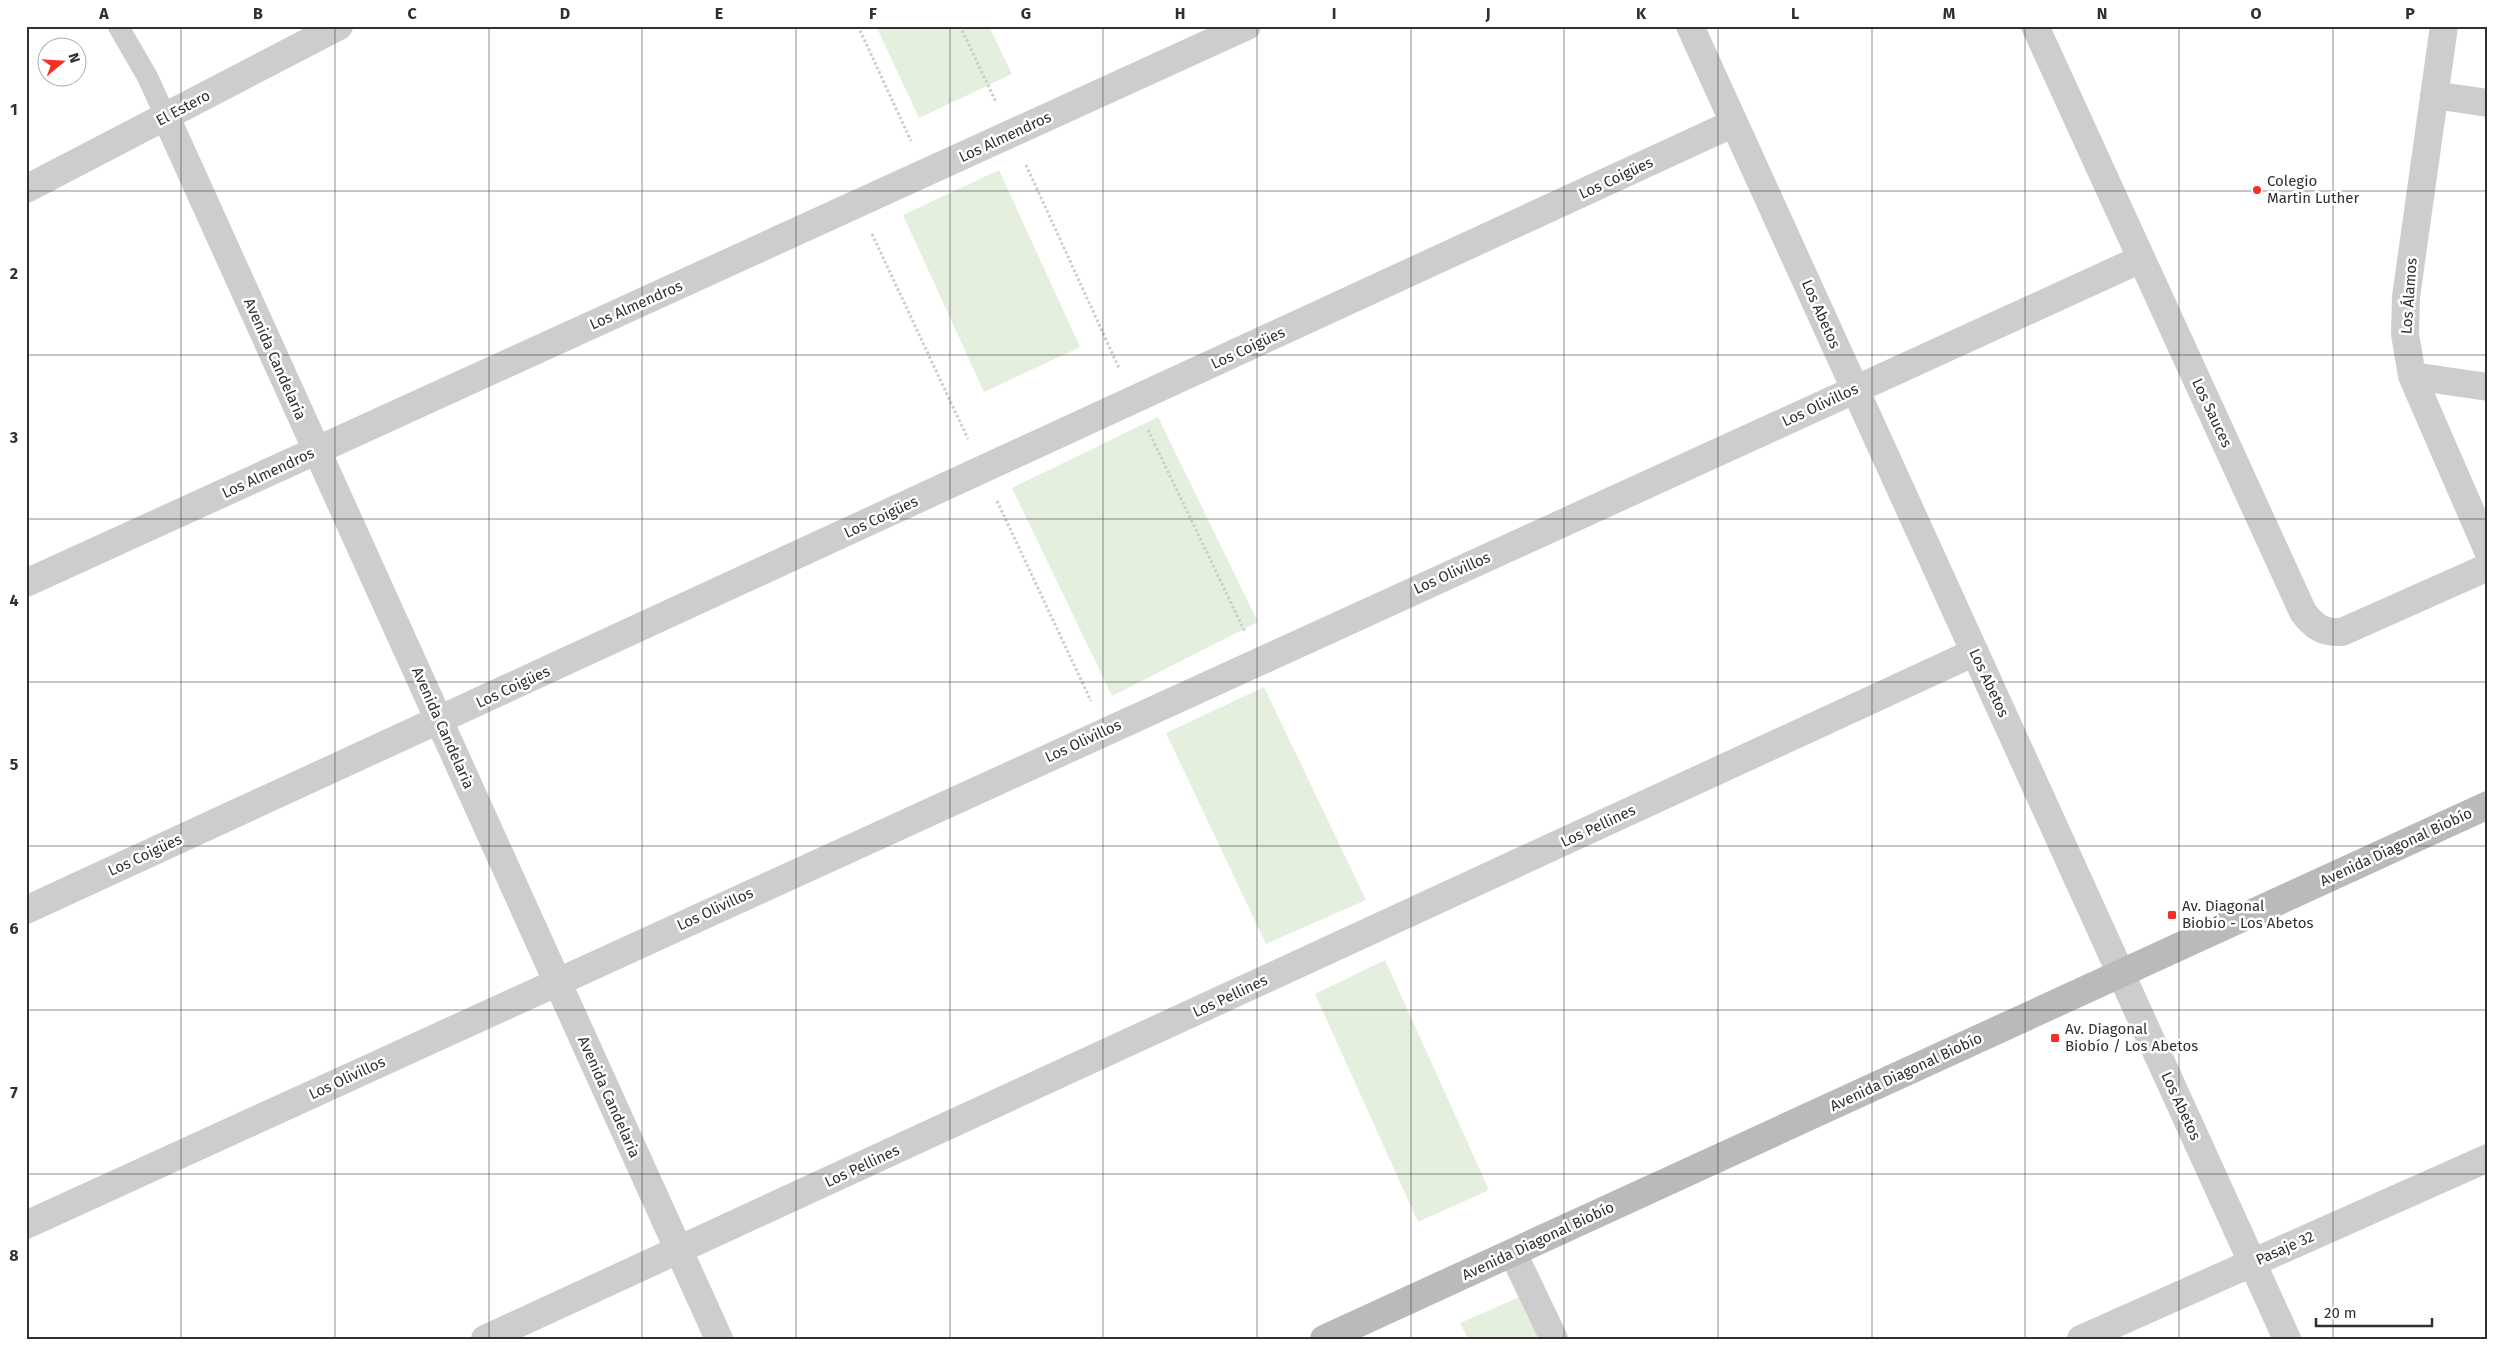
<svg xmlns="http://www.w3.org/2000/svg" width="2514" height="1365" font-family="'Fira Sans',sans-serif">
  <rect width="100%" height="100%" fill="#fff"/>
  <path fill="#e4efdd" d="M 876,26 L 989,26 L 1012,74 L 919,118 Z
    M 999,170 L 1080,347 L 984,392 L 903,215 Z
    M 1158,417 L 1258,622 L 1112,696 L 1012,488 Z
    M 1264,687 L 1366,900 L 1266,944 L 1166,733 Z
    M 1385,960 L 1489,1190 L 1418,1222 L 1315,994 Z
    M 1522,1296 L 1542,1339 L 1468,1339 L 1460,1323 Z"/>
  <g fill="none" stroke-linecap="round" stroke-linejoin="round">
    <path stroke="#cdcdcd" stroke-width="3" stroke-dasharray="2.5 2.5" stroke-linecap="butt" d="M 858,26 L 911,141
      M 960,26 L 996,102
      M 1026,165 L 1119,368
      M 872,234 L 968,439
      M 1148,430 L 1245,632
      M 997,501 L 1091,701"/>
    <path stroke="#cdcdcd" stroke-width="21" d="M 118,26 L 147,76 L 166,117"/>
    <path stroke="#cdcdcd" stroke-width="28" d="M 1690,26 L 2287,1339
      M 2035,26 L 2303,612 C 2314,627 2323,633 2342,632 L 2488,567
      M 2444,26 L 2406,297 L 2405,334 L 2412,376 L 2488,551
      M 2434,95 L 2488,103
      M 166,117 L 719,1339
      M 26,189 L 339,26
      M 2412,376 L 2488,387
      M 26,583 L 1247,26
      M 26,910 L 1734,123
      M 26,1225 L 2141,259
      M 1513,1253 L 1554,1339
      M 485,1339 L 1975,652
      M 2081,1339 L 2488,1158"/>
    <path stroke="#bababa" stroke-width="28" d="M 1324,1339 L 2488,805"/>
  </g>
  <path fill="none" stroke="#303030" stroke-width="1" stroke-opacity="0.55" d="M 181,26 L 181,1339M 335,26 L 335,1339M 489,26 L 489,1339M 642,26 L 642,1339M 796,26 L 796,1339M 950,26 L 950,1339M 1103,26 L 1103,1339M 1257,26 L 1257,1339M 1411,26 L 1411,1339M 1564,26 L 1564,1339M 1718,26 L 1718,1339M 1872,26 L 1872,1339M 2025,26 L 2025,1339M 2179,26 L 2179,1339M 2333,26 L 2333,1339M 26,191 L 2488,191M 26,355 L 2488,355M 26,519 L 2488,519M 26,682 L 2488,682M 26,846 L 2488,846M 26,1010 L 2488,1010M 26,1174 L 2488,1174"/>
  <g fill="#f63024" stroke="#fff" stroke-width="2">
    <circle cx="2257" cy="190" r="5"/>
    <rect x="2167" y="910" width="10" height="10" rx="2.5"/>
    <rect x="2050" y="1033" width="10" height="10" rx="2.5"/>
  </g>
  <g text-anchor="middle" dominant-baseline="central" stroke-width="5" stroke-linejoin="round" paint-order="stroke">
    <g font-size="15" fill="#303030" stroke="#fff">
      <text transform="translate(183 108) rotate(-28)">El Estero</text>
      <text transform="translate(1005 137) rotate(-25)">Los Almendros</text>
      <text transform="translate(1616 178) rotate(-25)">Los Coigües</text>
      <text transform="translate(2409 296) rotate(-86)">Los Álamos</text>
      <text transform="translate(636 305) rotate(-24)">Los Almendros</text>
      <text transform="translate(1821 314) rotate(66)">Los Abetos</text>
      <text transform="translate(1248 348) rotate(-25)">Los Coigües</text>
      <text transform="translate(275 359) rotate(66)">Avenida Candelaria</text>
      <text transform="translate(1820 405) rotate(-25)">Los Olivillos</text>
      <text transform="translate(2212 413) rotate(65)">Los Sauces</text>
      <text transform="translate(268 473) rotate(-25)">Los Almendros</text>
      <text transform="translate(881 517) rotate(-25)">Los Coigües</text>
      <text transform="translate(1452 573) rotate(-24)">Los Olivillos</text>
      <text transform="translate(1989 683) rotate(65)">Los Abetos</text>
      <text transform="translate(513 687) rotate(-25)">Los Coigües</text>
      <text transform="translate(443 728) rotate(66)">Avenida Candelaria</text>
      <text transform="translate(1083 741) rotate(-25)">Los Olivillos</text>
      <text transform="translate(1598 826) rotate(-25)">Los Pellines</text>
      <text transform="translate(2396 847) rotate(-25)">Avenida Diagonal Biobío</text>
      <text transform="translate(145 855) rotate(-25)">Los Coigües</text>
      <text transform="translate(715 909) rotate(-25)">Los Olivillos</text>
      <text transform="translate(1230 996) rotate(-25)">Los Pellines</text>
      <text transform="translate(1906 1072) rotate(-25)">Avenida Diagonal Biobío</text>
      <text transform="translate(347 1078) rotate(-25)">Los Olivillos</text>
      <text transform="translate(609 1097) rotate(66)">Avenida Candelaria</text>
      <text transform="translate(2181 1106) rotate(65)">Los Abetos</text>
      <text transform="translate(862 1166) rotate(-25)">Los Pellines</text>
      <text transform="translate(1538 1241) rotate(-25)">Avenida Diagonal Biobío</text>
      <text transform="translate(2285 1248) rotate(-24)">Pasaje 32</text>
    </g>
    <g font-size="15" fill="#303030" stroke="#fff" text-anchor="start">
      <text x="2267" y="181">Colegio<tspan x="2267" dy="17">Martin Luther</tspan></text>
      <text x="2182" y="906">Av. Diagonal<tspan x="2182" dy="17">Biobío - Los Abetos</tspan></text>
      <text x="2065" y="1029">Av. Diagonal<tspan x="2065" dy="17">Biobío / Los Abetos</tspan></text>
    </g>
  </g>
  <rect width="2514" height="1365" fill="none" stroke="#ffffff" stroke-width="55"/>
  <g transform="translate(62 62) rotate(72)"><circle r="24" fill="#ffffff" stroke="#acacac"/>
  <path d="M0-4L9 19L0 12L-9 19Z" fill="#f63024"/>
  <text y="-8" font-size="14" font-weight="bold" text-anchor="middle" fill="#303030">N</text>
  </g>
  <path d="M2316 1318v8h116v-8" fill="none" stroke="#303030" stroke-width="2.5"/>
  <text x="2324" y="1318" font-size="15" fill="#303030" stroke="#ffffff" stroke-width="4" paint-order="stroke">20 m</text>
  <rect x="28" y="28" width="2458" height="1310" fill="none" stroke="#303030" stroke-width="2"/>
  <g font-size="16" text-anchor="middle" font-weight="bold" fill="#303030">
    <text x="104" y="19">A</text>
    <text x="258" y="19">B</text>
    <text x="412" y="19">C</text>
    <text x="565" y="19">D</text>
    <text x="719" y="19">E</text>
    <text x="873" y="19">F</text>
    <text x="1026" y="19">G</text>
    <text x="1180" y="19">H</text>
    <text x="1334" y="19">I</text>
    <text x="1488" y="19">J</text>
    <text x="1641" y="19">K</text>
    <text x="1795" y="19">L</text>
    <text x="1949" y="19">M</text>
    <text x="2102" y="19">N</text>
    <text x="2256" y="19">O</text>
    <text x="2410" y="19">P</text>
    <text x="14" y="115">1</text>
    <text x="14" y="279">2</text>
    <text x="14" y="443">3</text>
    <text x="14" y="606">4</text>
    <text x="14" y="770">5</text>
    <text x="14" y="934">6</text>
    <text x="14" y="1098">7</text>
    <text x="14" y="1261">8</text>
  </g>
</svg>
